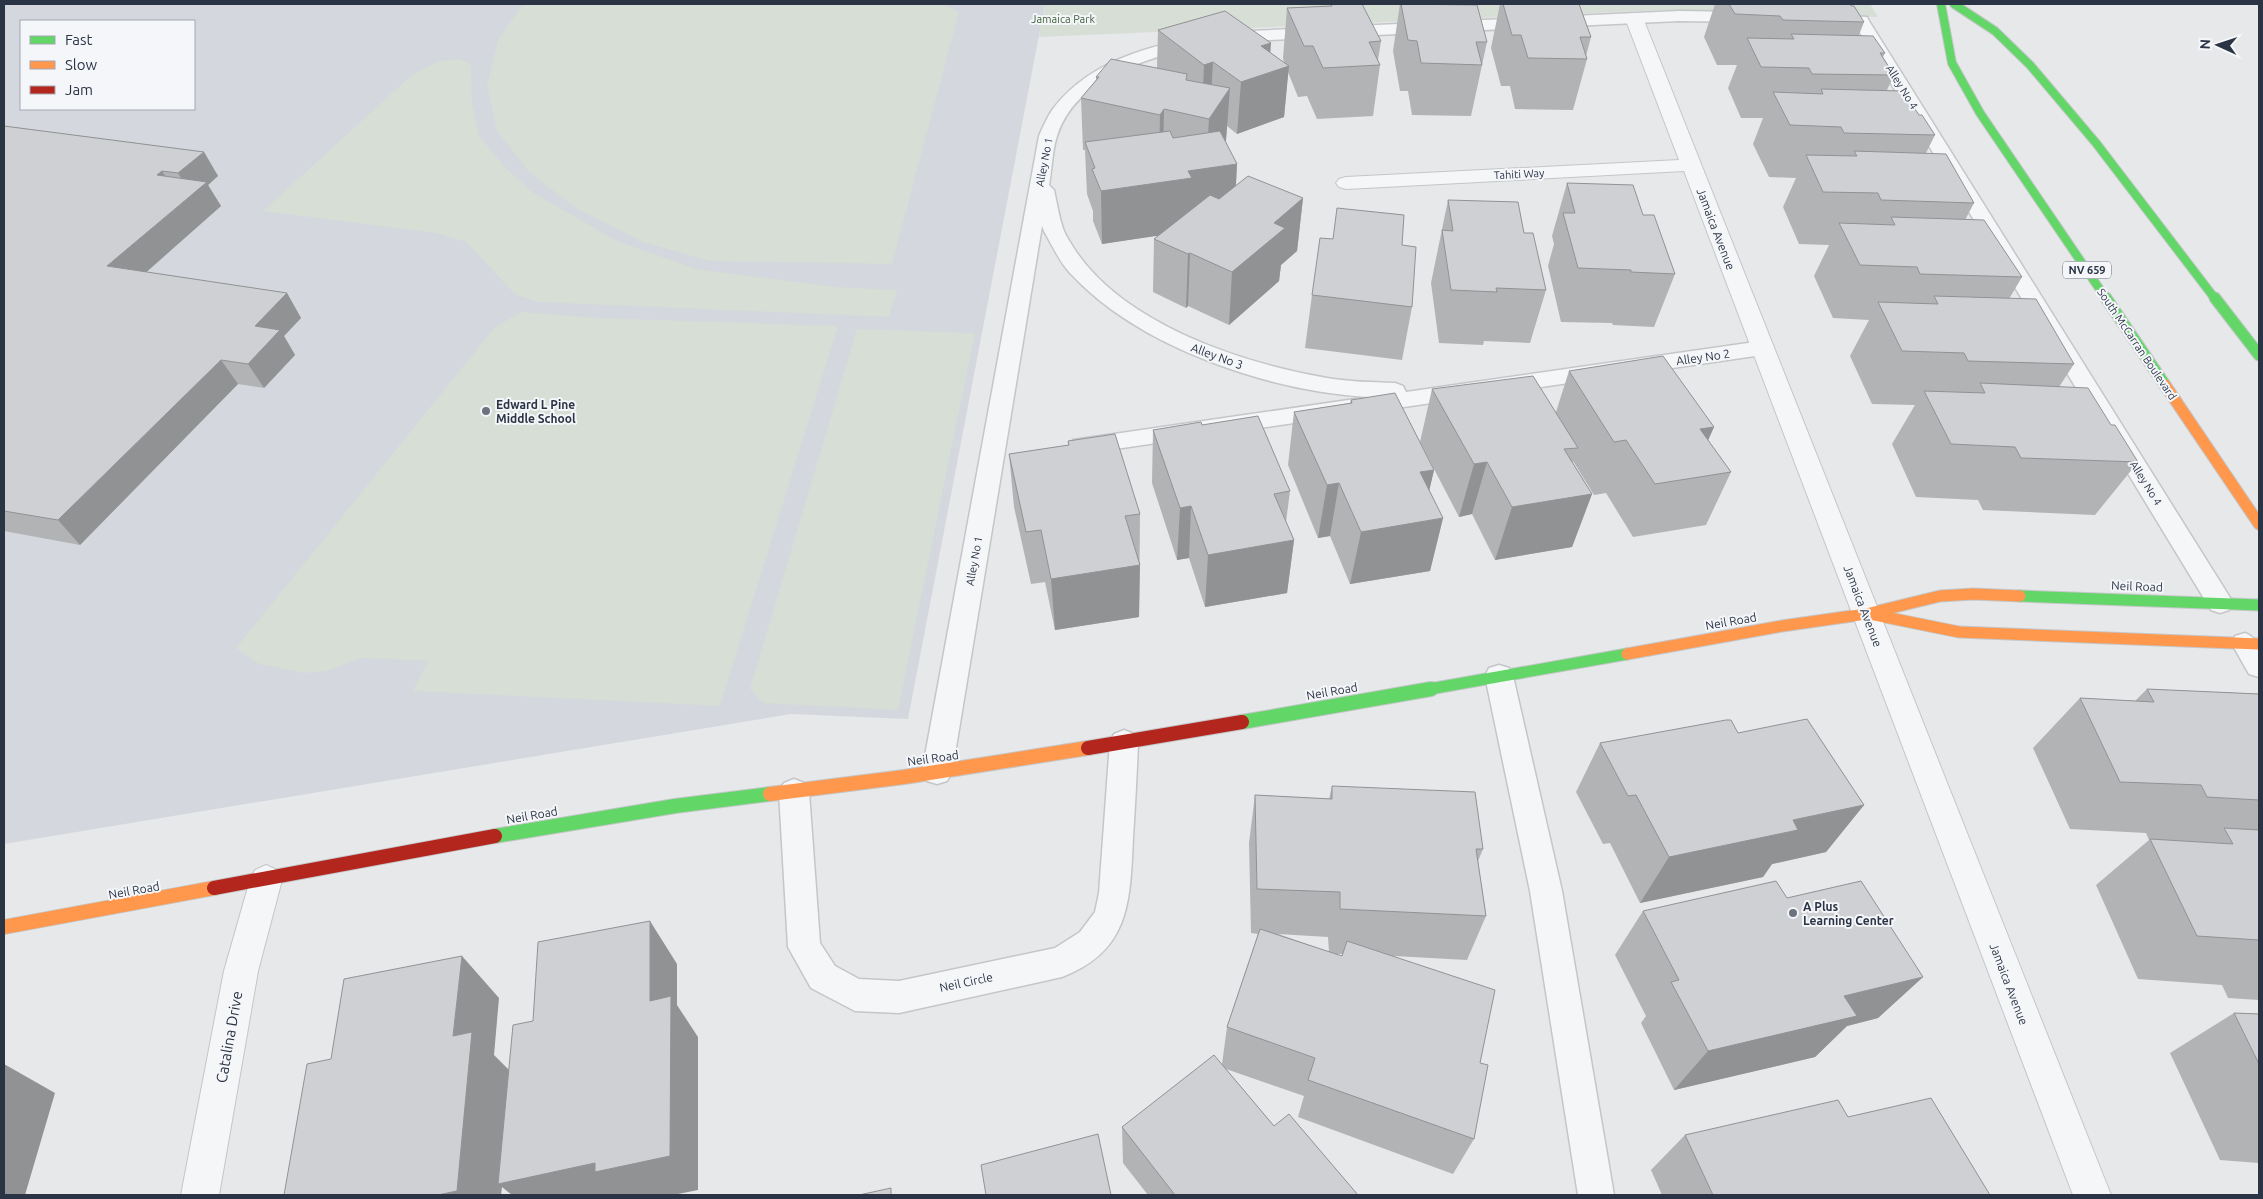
<svg xmlns="http://www.w3.org/2000/svg" width="2263" height="1199" font-family="Ubuntu,sans-serif">
  <rect width="100%" height="100%" fill="#e6e8ea"/>
  <path fill="#d4d7dd" fill-rule="evenodd" d="M 4,4 L 1045,4 L 908,719 L 791,714 L 4,844 ZM 21,21 L 194,21 L 194,109 L 21,109 Z"/>
  <path fill="#d6ded6" d="M 523,4 L 891,4 L 945,5 L 959,12 L 892,264 L 709,261 L 643,242 L 577,209 L 529,172 L 497,131 L 487,86 L 498,40 Z
    M 1045,4 L 1870,4 L 1878,17 L 1664,10 L 1039,37 Z
    M 458,59 L 468,62 L 471,66 L 472,103 L 479,136 L 505,167 L 532,192 L 617,241 L 696,269 L 836,287 L 897,290 L 889,317 L 538,302 L 516,295 L 466,242 L 436,233 L 263,211 L 412,75 L 439,61 Z
    M 521,312 L 599,318 L 838,326 L 720,706 L 413,691 L 428,661 L 361,658 L 327,671 L 304,673 L 259,664 L 236,648 L 494,328 Z
    M 857,329 L 975,333 L 898,710 L 763,703 L 750,689 Z"/>
  <g fill="none" stroke-linecap="round" stroke-linejoin="round">
    <defs>
      <path id="lane" d="M 1679,11 L 1746,12 L 1752,13 L 1754,17 L 1752,21 L 1746,22 L 1679,21 L 1228,42 C 1169,51 1078,70 1057,136 C 1052,151 1052,169 1049,185 L 1054,190 C 1057,203 1059,218 1064,231 C 1066,236 1070,242 1073,247 C 1122,324 1241,363 1327,378 C 1349,382 1372,382 1395,383 L 1403,386 L 1406,392 L 1762,341 L 1770,343 L 1773,348 L 1770,353 L 1762,355 L 1081,454 L 1073,452 L 1069,446 L 1073,440 L 1369,397 C 1269,391 1139,348 1070,273 C 1059,261 1052,245 1044,231 L 1042,226 L 952,772 L 947,781 L 937,784 L 927,781 L 922,772 L 1039,136 C 1043,127 1047,117 1053,109 C 1094,55 1165,42 1228,32 Z
        M 1829,15 L 1867,17 L 1869,21 L 2229,596 L 2233,603 L 2229,610 L 2220,613 L 2211,610 L 1856,26 L 1823,24 L 1821,20 L 1823,16 Z
        M 2245,633 C 2263,640 2260,659 2259,677 L 2249,674 L 2232,644 L 2235,636 Z
        M 1499,665 L 1509,668 L 1513,676 L 1562,891 L 1614,1195 L 1578,1195 L 1530,891 L 1485,676 L 1489,668 Z
        M 1124,730 L 1134,734 L 1138,742 C 1137,774 1135,806 1133,838 C 1130,902 1130,951 1062,977 L 899,1013 L 855,1011 L 811,988 L 788,947 L 779,792 L 784,783 L 794,779 L 804,783 L 809,792 L 820,943 L 835,966 L 859,979 L 899,981 L 1055,948 L 1080,932 L 1095,912 L 1099,893 L 1110,742 L 1114,734 Z"/>
      <path id="street" d="M 1634,13 L 1640,14 L 1643,18 L 2111,1195 L 2073,1195 L 1684,171 L 1346,189 L 1339,187 L 1336,183 L 1339,179 L 1346,177 L 1679,160 L 1625,18 L 1628,14 Z
        M 266,865 L 277,870 L 282,880 L 258,971 L 219,1195 L 181,1195 L 224,971 L 250,880 L 255,870 Z"/>
      <path id="fast-far2" d="M 1941,4 L 1952,63 L 1980,113 L 2107,300
        M 1954,4 L 1995,31 L 2030,65 L 2096,143 L 2216,300"/>
      <path id="fast-far1" d="M 2106,298 L 2165,385
        M 2215,298 L 2259,355
        M 2020,596 L 2259,605
        M 1424,690 L 1627,654"/>
      <path id="fast" d="M 1242,722 L 1431,689
        M 495,836 L 675,806 L 770,794"/>
      <path id="slow-far1" d="M 2165,385 L 2259,524
        M 1870,614 L 1959,632 L 2259,644
        M 1627,654 L 1782,626 L 1866,614 L 1940,596 L 1973,594 L 2020,596"/>
      <path id="slow" d="M 770,794 L 904,777 L 1088,748
        M 4,927 L 214,888"/>
      <path id="jam" d="M 1088,748 L 1242,722
        M 214,888 L 495,836"/>
    </defs>
    <use href="#lane" stroke="#c4c6c8" stroke-width="3"/>
    <use href="#street" stroke="#c4c6c8" stroke-width="2"/>
    <use href="#fast-far2" stroke="#c4c6c8" stroke-width="10"/>
    <use href="#fast-far1" stroke="#c4c6c8" stroke-width="13"/>
    <use href="#fast" stroke="#c4c6c8" stroke-width="16"/>
    <use href="#slow-far1" stroke="#c4c6c8" stroke-width="13"/>
    <use href="#slow" stroke="#c4c6c8" stroke-width="16"/>
    <use href="#jam" stroke="#c4c6c8" stroke-width="16"/>
    <use href="#lane" fill="#f5f6f7" fill-rule="evenodd"/>
    <use href="#street" fill="#f5f6f7" fill-rule="evenodd"/>
    <use href="#fast-far2" stroke="#63d668" stroke-width="8"/>
    <use href="#fast-far1" stroke="#63d668" stroke-width="11"/>
    <use href="#fast" stroke="#63d668" stroke-width="14"/>
    <use href="#slow-far1" stroke="#ff974d" stroke-width="11"/>
    <use href="#slow" stroke="#ff974d" stroke-width="14"/>
    <use href="#jam" stroke="#b3261e" stroke-width="14"/>
  </g>
  <path fill="#b1b3b5" fill-rule="evenodd" d="M 1331,4 L 1381,41 L 1378,60 L 1380,65 L 1373,116 L 1317,119 L 1307,96 L 1298,97 L 1288,72 L 1284,117 L 1237,134 L 1227,126 L 1226,140 L 1225,142 L 1237,164 L 1236,186 L 1303,198 L 1297,251 L 1281,265 L 1279,281 L 1229,325 L 1188,306 L 1186,308 L 1153,292 L 1154,239 L 1158,235 L 1102,244 L 1093,221 L 1093,211 L 1087,194 L 1085,150 L 1083,150 L 1081,98 L 1096,80 L 1096,77 L 1157,68 L 1158,30 L 1270,53 L 1284,63 L 1283,58 L 1287,8 L 1331,6 Z
    M 1400,4 L 1426,4 L 1487,42 L 1471,116 L 1412,115 L 1408,91 L 1400,91 L 1393,51 Z
    M 1500,4 L 1579,4 L 1591,37 L 1586,56 L 1587,59 L 1573,110 L 1515,109 L 1510,86 L 1501,86 L 1491,48 Z
    M 1715,4 L 1850,4 L 1864,22 L 1859,35 L 1885,53 L 1883,57 L 1894,75 L 1887,90 L 1919,115 L 1935,135 L 1926,153 L 1974,203 L 1965,220 L 2022,277 L 2009,299 L 2074,364 L 2059,387 L 2111,425 L 2138,462 L 2095,515 L 1983,510 L 1978,500 L 1916,497 L 1892,444 L 1915,405 L 1872,404 L 1850,356 L 1869,320 L 1833,318 L 1814,276 L 1829,245 L 1799,244 L 1783,207 L 1796,178 L 1769,177 L 1753,144 L 1763,118 L 1741,118 L 1728,88 L 1737,65 L 1717,65 L 1704,37 Z
    M 4,126 L 204,152 L 218,176 L 208,185 L 221,206 L 146,272 L 287,293 L 301,318 L 284,336 L 295,355 L 264,388 L 238,384 L 80,545 L 4,531 Z
    M 1567,183 L 1643,215 L 1675,274 L 1654,327 L 1613,325 L 1612,323 L 1561,322 L 1548,266 L 1554,244 L 1552,236 Z
    M 1448,200 L 1524,233 L 1546,290 L 1530,343 L 1484,341 L 1483,345 L 1439,343 L 1431,283 Z
    M 1402,245 L 1412,307 L 1402,360 L 1305,348 L 1312,295 Z
    M 1569,371 L 1714,427 L 1708,440 L 1731,472 L 1706,525 L 1633,537 L 1606,493 L 1594,495 L 1573,461 L 1573,463 L 1592,494 L 1572,547 L 1495,560 L 1472,514 L 1459,517 L 1420,442 L 1432,389 L 1556,412 Z
    M 1351,400 L 1434,470 L 1429,490 L 1443,518 L 1430,571 L 1350,584 L 1330,536 L 1318,538 L 1288,465 L 1294,412 L 1350,403 Z
    M 1202,425 L 1290,491 L 1286,522 L 1294,540 L 1287,593 L 1205,607 L 1189,558 L 1177,560 L 1152,483 L 1153,430 Z
    M 1068,441 L 1140,514 L 1139,617 L 1055,630 L 1045,582 L 1031,584 L 1014,507 L 1009,454 L 1068,445 Z
    M 2147,689 L 2259,694 L 2259,1000 L 2228,998 L 2222,985 L 2138,979 L 2096,885 L 2149,840 L 2146,833 L 2070,829 L 2033,748 L 2080,698 L 2135,701 Z
    M 1738,733 L 1864,805 L 1826,852 L 1772,864 L 1763,877 L 1640,903 L 1610,843 L 1603,844 L 1576,792 L 1600,743 Z
    M 1332,786 L 1483,849 L 1478,861 L 1486,916 L 1467,960 L 1394,956 L 1480,1063 L 1474,1139 L 1453,1174 L 1298,1117 L 1304,1096 L 1226,1069 L 1274,1126 L 1358,1195 L 1148,1195 L 1123,1163 L 1122,1127 L 1222,1064 L 1227,1027 L 1258,934 L 1251,933 L 1249,843 L 1255,795 L 1329,799 ZM 1278,934 L 1328,937 L 1329,952 ZM 1334,954 L 1342,954 L 1342,956 Z
    M 1787,898 L 1923,977 L 1878,1018 L 1847,1026 L 1815,1057 L 1674,1090 L 1641,1023 L 1646,1016 L 1615,955 L 1643,911 Z
    M 2234,1013 L 2259,1014 L 2259,1163 L 2220,1160 L 2170,1053 Z
    M 1848,1117 L 1990,1195 L 1662,1195 L 1651,1170 L 1685,1135 Z"/>
  <path fill="#909294" d="M 1271,43 L 1269,73 L 1289,66 L 1284,117 L 1237,134 L 1241,82 L 1261,46 Z
    M 1213,62 L 1210,113 L 1202,116 L 1204,65 Z
    M 1230,88 L 1226,140 L 1208,168 L 1237,164 L 1234,217 L 1190,231 L 1102,244 L 1101,191 L 1188,171 L 1206,168 L 1209,119 Z
    M 1164,109 L 1163,161 L 1159,167 L 1160,115 Z
    M 204,152 L 218,176 L 208,185 L 221,206 L 125,291 L 107,266 L 192,195 L 178,173 Z
    M 162,171 L 177,195 L 157,175 Z
    M 1303,198 L 1297,251 L 1281,265 L 1279,281 L 1229,325 L 1232,272 L 1274,223 Z
    M 1190,253 L 1188,306 L 1186,308 L 1188,254 Z
    M 287,293 L 301,318 L 284,336 L 295,355 L 264,388 L 248,364 L 255,326 Z
    M 221,360 L 238,384 L 80,545 L 58,520 Z
    M 1714,427 L 1691,478 L 1700,429 Z
    M 1487,462 L 1472,514 L 1459,517 L 1474,464 Z
    M 1434,470 L 1422,522 L 1443,518 L 1430,571 L 1350,584 L 1361,532 L 1420,472 Z
    M 1339,483 L 1330,536 L 1318,538 L 1327,485 Z
    M 1592,494 L 1572,547 L 1495,560 L 1512,507 Z
    M 1191,506 L 1189,558 L 1177,560 L 1180,508 Z
    M 1294,540 L 1287,593 L 1205,607 L 1208,555 Z
    M 1140,565 L 1139,617 L 1055,630 L 1051,579 Z
    M 1864,805 L 1826,852 L 1772,864 L 1763,877 L 1640,903 L 1669,857 L 1793,820 Z
    M 650,921 L 677,964 L 677,1005 L 698,1037 L 698,1190 L 673,1195 L 512,1195 L 502,1187 L 501,1195 L 438,1195 L 453,1036 L 462,956 L 499,998 L 494,1055 L 511,1072 L 650,1001 Z
    M 1923,977 L 1878,1018 L 1847,1026 L 1815,1057 L 1674,1090 L 1708,1051 L 1844,996 Z
    M 4,1064 L 55,1093 L 25,1195 L 4,1195 Z"/>
  <path fill="#ced0d3" stroke="#909294" d="M 1331,4 L 1362,4 L 1381,41 L 1369,42 L 1380,65 L 1323,68 L 1313,46 L 1304,46 L 1287,8 L 1332,6 Z
    M 1401,4 L 1477,5 L 1487,42 L 1476,42 L 1482,65 L 1421,63 L 1417,41 L 1408,40 Z
    M 1503,4 L 1579,4 L 1591,37 L 1580,37 L 1587,59 L 1528,58 L 1521,35 L 1512,35 Z
    M 1729,4 L 1850,4 L 1851,6 L 1854,6 L 1864,22 L 1783,20 L 1780,16 L 1735,14 Z
    M 1225,11 L 1271,43 L 1261,46 L 1289,66 L 1241,82 L 1213,62 L 1204,65 L 1158,30 Z
    M 1791,34 L 1873,36 L 1885,53 L 1880,53 L 1894,75 L 1812,74 L 1809,68 L 1761,67 L 1747,38 L 1794,39 Z
    M 1111,59 L 1187,74 L 1186,80 L 1230,88 L 1209,119 L 1164,109 L 1160,115 L 1081,98 L 1099,77 L 1096,77 Z
    M 1821,89 L 1903,91 L 1919,115 L 1922,115 L 1935,135 L 1844,133 L 1841,127 L 1790,125 L 1773,92 L 1823,94 Z
    M 4,126 L 204,152 L 178,173 L 162,171 L 157,175 L 207,182 L 107,266 L 287,293 L 255,326 L 280,330 L 248,364 L 221,360 L 58,520 L 4,511 Z
    M 1170,131 L 1173,138 L 1220,131 L 1237,164 L 1188,171 L 1192,178 L 1101,191 L 1092,169 L 1095,168 L 1085,142 Z
    M 1854,151 L 1946,154 L 1974,203 L 1881,200 L 1878,193 L 1823,192 L 1806,155 L 1857,156 Z
    M 1248,176 L 1303,198 L 1274,223 L 1285,228 L 1232,272 L 1190,253 L 1188,254 L 1154,239 L 1210,195 L 1219,199 Z
    M 1567,183 L 1633,185 L 1643,215 L 1654,215 L 1675,274 L 1631,272 L 1631,270 L 1578,268 L 1563,213 L 1575,213 Z
    M 1448,200 L 1518,202 L 1524,233 L 1533,233 L 1546,290 L 1496,288 L 1497,292 L 1451,290 L 1442,230 L 1453,231 Z
    M 1337,208 L 1404,215 L 1402,245 L 1416,247 L 1412,307 L 1312,295 L 1320,238 L 1333,239 Z
    M 1891,217 L 1984,220 L 2022,277 L 1920,274 L 1917,267 L 1860,265 L 1839,223 L 1895,225 Z
    M 1934,296 L 2036,299 L 2074,364 L 1968,361 L 1964,353 L 1902,351 L 1878,302 L 1938,304 Z
    M 1663,356 L 1714,427 L 1700,429 L 1731,472 L 1655,484 L 1626,440 L 1614,442 L 1569,371 Z
    M 1533,376 L 1578,448 L 1564,449 L 1592,494 L 1512,507 L 1487,462 L 1474,464 L 1432,389 Z
    M 1980,383 L 2088,388 L 2111,425 L 2115,425 L 2138,462 L 2021,458 L 2015,447 L 1951,444 L 1924,391 L 1985,393 Z
    M 1395,393 L 1434,470 L 1420,472 L 1443,518 L 1361,532 L 1339,483 L 1327,485 L 1294,412 L 1352,403 L 1351,400 Z
    M 1258,416 L 1290,491 L 1274,494 L 1294,540 L 1208,555 L 1191,506 L 1180,508 L 1153,430 L 1201,422 L 1202,425 Z
    M 1115,434 L 1140,514 L 1125,516 L 1140,565 L 1051,579 L 1041,530 L 1026,532 L 1009,454 L 1069,445 L 1068,441 Z
    M 2147,689 L 2259,694 L 2259,800 L 2207,797 L 2201,785 L 2120,782 L 2080,698 L 2154,702 Z
    M 1807,719 L 1864,805 L 1793,820 L 1798,830 L 1669,857 L 1636,795 L 1628,796 L 1600,743 L 1726,720 L 1731,720 L 1738,733 Z
    M 1332,786 L 1475,792 L 1483,849 L 1476,849 L 1486,916 L 1340,909 L 1340,892 L 1257,889 L 1255,795 L 1332,799 Z
    M 2224,828 L 2259,830 L 2259,940 L 2197,936 L 2150,839 L 2233,844 Z
    M 1776,881 L 1787,898 L 1861,881 L 1923,977 L 1844,996 L 1857,1016 L 1708,1051 L 1671,982 L 1679,980 L 1643,911 Z
    M 650,921 L 650,1001 L 671,996 L 670,1156 L 595,1172 L 595,1163 L 498,1184 L 513,1025 L 533,1021 L 538,942 Z
    M 1260,929 L 1342,956 L 1347,941 L 1495,990 L 1480,1063 L 1488,1065 L 1474,1139 L 1308,1080 L 1315,1058 L 1227,1027 Z
    M 462,956 L 453,1036 L 472,1032 L 457,1191 L 438,1195 L 284,1195 L 307,1064 L 331,1059 L 344,979 Z
    M 2234,1013 L 2259,1014 L 2259,1064 Z
    M 1214,1055 L 1274,1126 L 1289,1114 L 1358,1195 L 1175,1195 L 1122,1127 Z
    M 1931,1098 L 1990,1195 L 1713,1195 L 1685,1135 L 1838,1100 L 1848,1117 Z
    M 1098,1134 L 1111,1195 L 986,1195 L 981,1165 Z
    M 891,1188 L 891,1195 L 859,1195 Z"/>
  <g fill="#6c737f" stroke="#f4f6f9" stroke-width="2">
    <circle cx="486" cy="411" r="5"/>
    <circle cx="1793" cy="913" r="5"/>
  </g>
  <g text-anchor="middle" dominant-baseline="central" stroke-width="4" stroke-linejoin="round" paint-order="stroke">
    <g font-size="11" fill="#3f6138" stroke="#f4f6f9">
      <text x="1063" y="19">Jamaica Park</text>
    </g>
    <g font-size="11" fill="#2b3445" stroke="#f4f6f9">
      <text transform="translate(1902 87) rotate(58)">Alley No 4</text>
      <text transform="translate(1044 162) rotate(-79)">Alley No 1</text>
      <text transform="translate(1519 174) rotate(-3)">Tahiti Way</text>
      <text transform="translate(2137 344) rotate(56)">South McCarran Boulevard</text>
      <text transform="translate(2146 483) rotate(58)">Alley No 4</text>
      <text transform="translate(974 561) rotate(-80)">Alley No 1</text>
    </g>
    <rect fill="#f4f6f9" stroke="#676e7b" stroke-width="1" x="2063" y="261.5" width="48" height="17" rx="4"/>
    <g font-size="11" font-weight="bold" fill="#2b3445">
      <text x="2087" y="270">NV 659</text>
    </g>
    <g font-size="12" fill="#2b3445" stroke="#f4f6f9">
      <text transform="translate(1716 229) rotate(69)">Jamaica Avenue</text>
      <text transform="translate(1217 356) rotate(20)">Alley No 3</text>
      <text transform="translate(1703 357) rotate(-8)">Alley No 2</text>
      <text transform="translate(2137 586) rotate(2)">Neil Road</text>
      <text transform="translate(1863 606) rotate(69)">Jamaica Avenue</text>
      <text transform="translate(1731 621) rotate(-10)">Neil Road</text>
      <text transform="translate(1332 691) rotate(-10)">Neil Road</text>
      <text transform="translate(933 758) rotate(-8)">Neil Road</text>
      <text transform="translate(532 815) rotate(-10)">Neil Road</text>
      <text transform="translate(134 890) rotate(-10)">Neil Road</text>
      <text transform="translate(966 982) rotate(-12)">Neil Circle</text>
      <text transform="translate(2009 984) rotate(69)">Jamaica Avenue</text>
    </g>
    <g font-size="12" font-weight="bold" fill="#2b3445" stroke="#f4f6f9" text-anchor="start">
      <text x="496" y="404">Edward L Pine<tspan x="496" dy="14">Middle School</tspan></text>
      <text x="1803" y="906">A Plus<tspan x="1803" dy="14">Learning Center</tspan></text>
    </g>
    <g font-size="15" fill="#2b3445" stroke="#f4f6f9">
      <text transform="translate(229 1037) rotate(-80)">Catalina Drive</text>
    </g>
  </g>
  <rect width="2263" height="1199" fill="none" stroke="#2b3445" stroke-width="10"/>
  <rect x="20" y="20" width="175" height="90" fill="#f4f6f9" stroke="#a4a8b1"/>
  <rect x="30" y="36" width="25" height="8" fill="#63d668" stroke="#a4a8b1"/>
  <text x="65" y="45" font-size="15" fill="#2b3445">Fast</text>
  <rect x="30" y="61" width="25" height="8" fill="#ff974d" stroke="#a4a8b1"/>
  <text x="65" y="70" font-size="15" fill="#2b3445">Slow</text>
  <rect x="30" y="86" width="25" height="8" fill="#b3261e" stroke="#a4a8b1"/>
  <text x="65" y="95" font-size="15" fill="#2b3445">Jam</text>
  <g transform="translate(2218 45) rotate(273)" stroke="#f4f6f9" stroke-width="4" paint-order="stroke">
  <path d="M0-4L9 19L0 12L-9 19Z" fill="#2b3445"/>
  <text y="-8" font-size="14" font-weight="bold" text-anchor="middle" fill="#2b3445">N</text>
  </g>
</svg>
